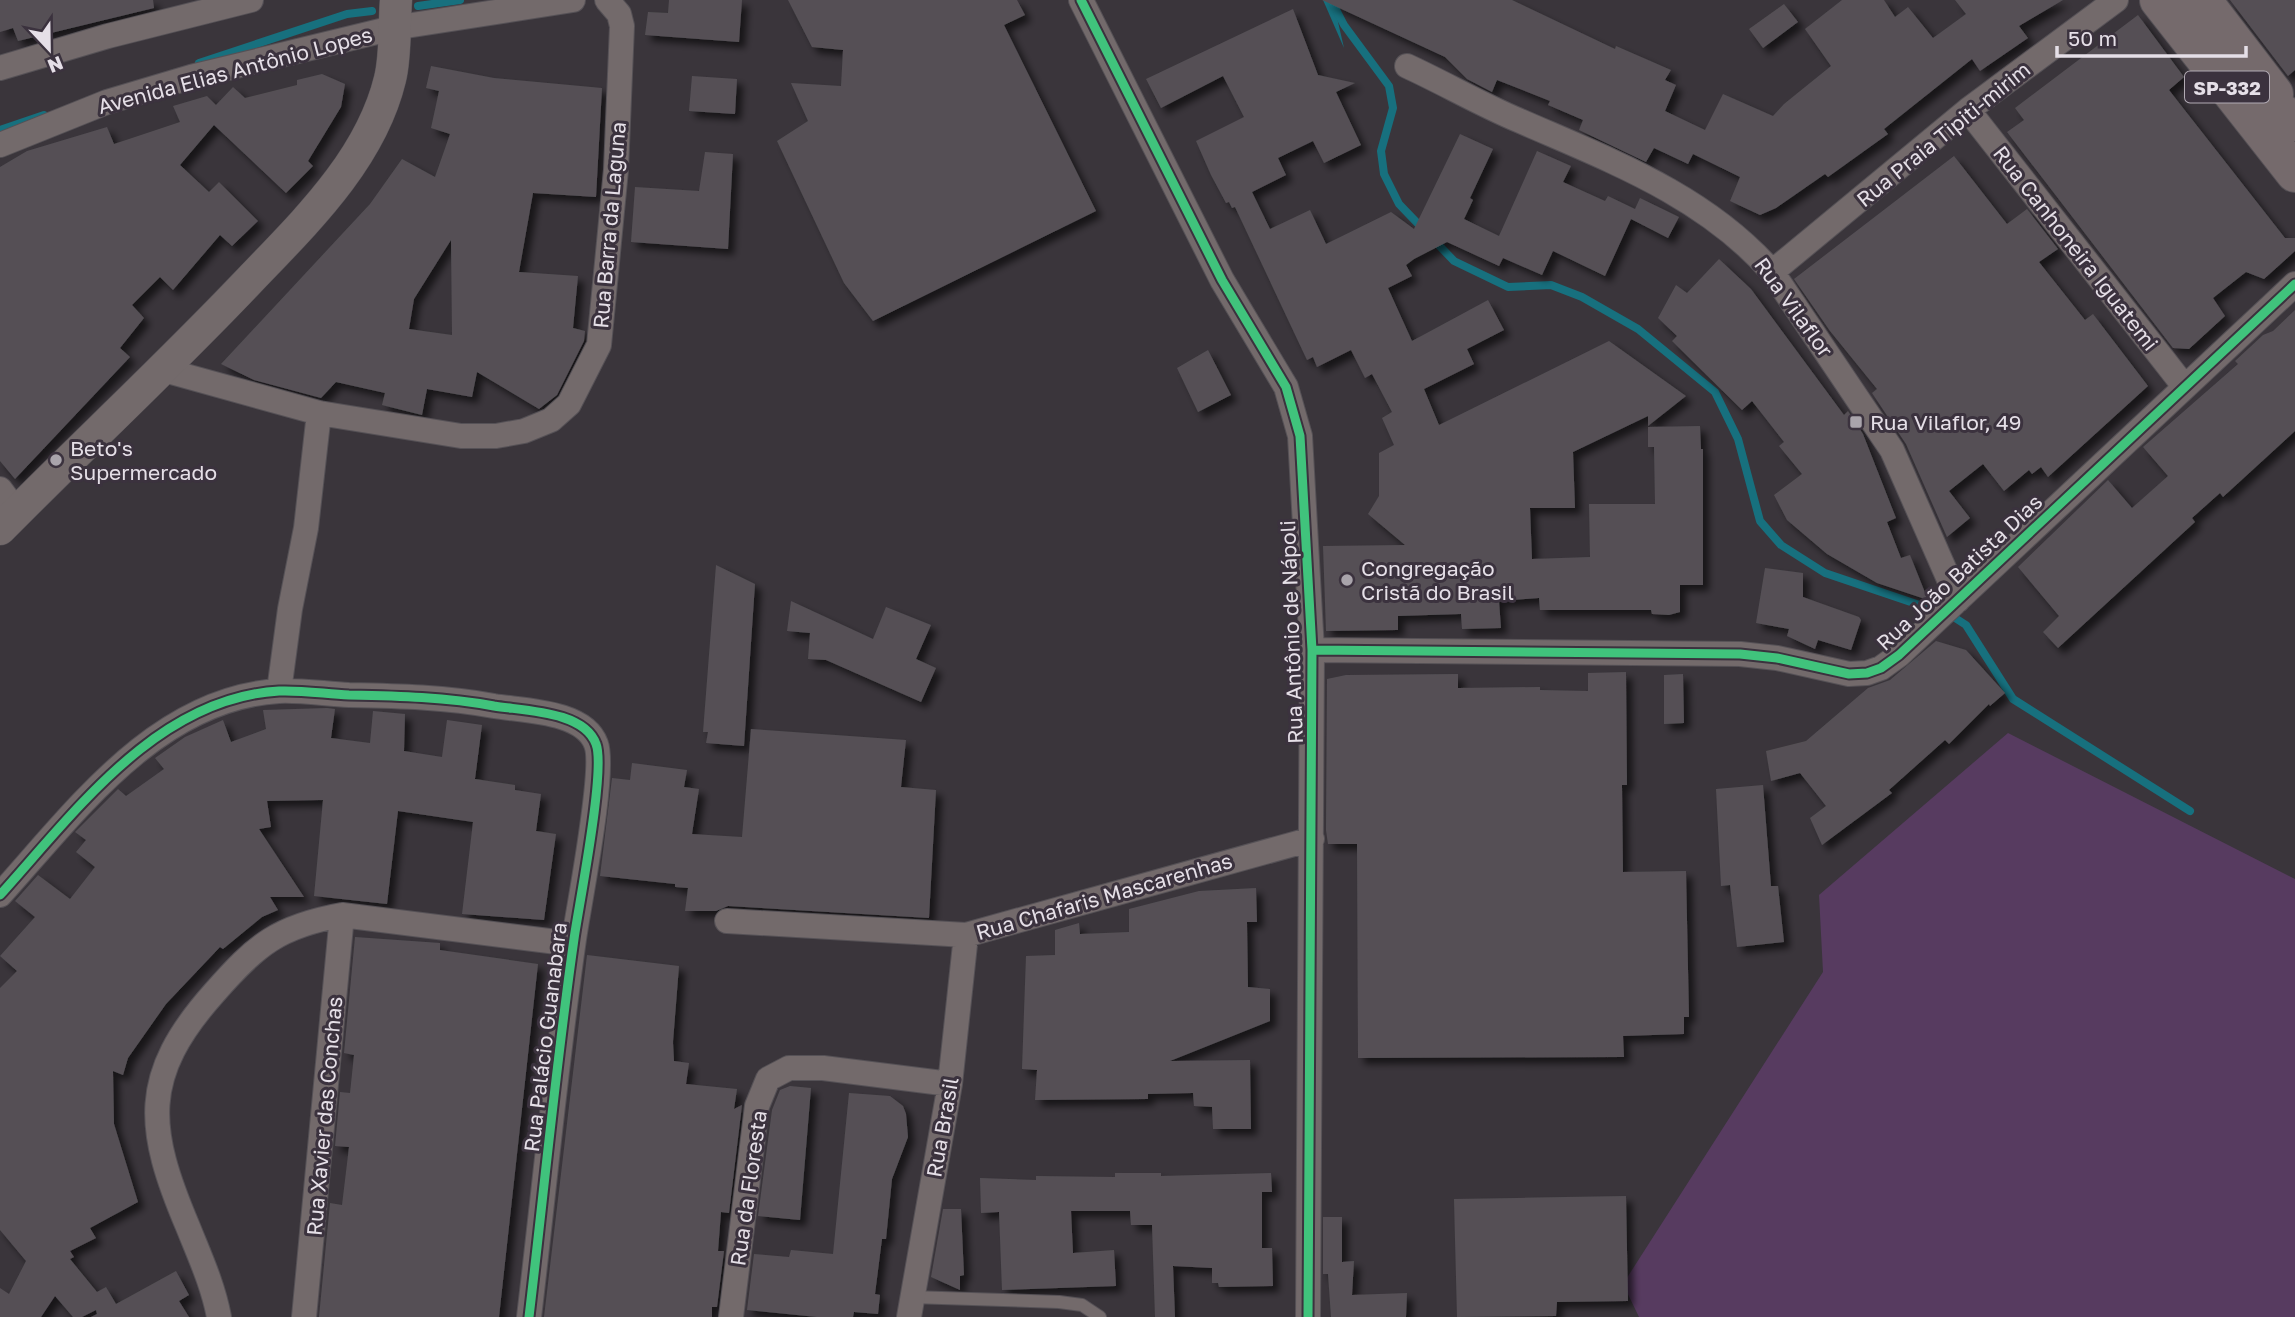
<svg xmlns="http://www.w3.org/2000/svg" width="2295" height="1317" font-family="'Golos Text',sans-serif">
  <defs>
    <filter id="shadow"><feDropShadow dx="6" dy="6" stdDeviation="3.5" flood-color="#0009"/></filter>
  </defs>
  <rect width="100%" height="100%" fill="#3a353b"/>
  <path fill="#573b60" d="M 2008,733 L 2295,879 L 2295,1317 L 1639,1317 L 1623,1284 L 1823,972 L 1819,895 Z"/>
  <path fill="#17707e" d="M 1323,0 L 1333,0 L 1344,48 Z"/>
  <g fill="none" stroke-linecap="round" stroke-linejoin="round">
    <path stroke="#17707e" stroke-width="8" d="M 1331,0 L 1344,25 L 1389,86 L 1393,108 L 1381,151 L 1384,174 L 1399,204 L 1423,229
      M 418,6 L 460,0
      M 199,63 L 347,14 L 372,11
      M 0,130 L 44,115
      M 1432,238 L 1454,261 L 1508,287 L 1551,285 L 1582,297 L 1638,329 L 1715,392 L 1738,439 L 1760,521 L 1781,545 L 1825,573 L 1952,616 L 1966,625 L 2013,699 L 2190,811"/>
  </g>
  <path fill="#545055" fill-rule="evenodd" filter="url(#shadow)" d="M 0,0 L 153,0 L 154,8 L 18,41 L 13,28 L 0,32 Z
    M 669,0 L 742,0 L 739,42 L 645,35 L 648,12 L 668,13 Z
    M 788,0 L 1017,0 L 1025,15 L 1004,25 L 1096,211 L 873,321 L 844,283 L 777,141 L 808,121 L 791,83 L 841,86 L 843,50 L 812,47 Z
    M 1322,0 L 1512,0 L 1615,49 L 1616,46 L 1671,70 L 1665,80 L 1676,85 L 1665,111 L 1705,130 L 1723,94 L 1773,116 L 1784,104 L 1831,66 L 1805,29 L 1842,0 L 1884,0 L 1895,17 L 1908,7 L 1933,38 L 1966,14 L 1955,0 L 2063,0 L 2019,26 L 2028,38 L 1980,71 L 1972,59 L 1884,129 L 1888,134 L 1828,177 L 1825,174 L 1776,208 L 1760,215 L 1730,201 L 1740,177 L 1693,154 L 1688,164 L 1654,148 L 1646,162 L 1579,130 L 1583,120 L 1548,105 L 1550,101 L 1497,80 L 1492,92 L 1467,79 L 1445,57 Z
    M 2230,0 L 2295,0 L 2295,70 L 2288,76 Z
    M 1784,4 L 1798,22 L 1763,48 L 1749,29 Z
    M 1293,9 L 1318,75 L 1355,83 L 1336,92 L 1361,145 L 1324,163 L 1313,141 L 1278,158 L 1286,175 L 1252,192 L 1270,229 L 1310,210 L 1326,244 L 1391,212 L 1414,229 L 1460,134 L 1493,149 L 1470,198 L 1473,200 L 1464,219 L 1499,236 L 1537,151 L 1571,166 L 1563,182 L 1605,201 L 1608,196 L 1635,209 L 1640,198 L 1679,217 L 1668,238 L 1631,219 L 1605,276 L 1553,251 L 1542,275 L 1503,258 L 1499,266 L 1447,242 L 1414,259 L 1406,265 L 1412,276 L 1388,288 L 1412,341 L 1488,300 L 1504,330 L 1467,349 L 1474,364 L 1424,389 L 1439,425 L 1609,341 L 1686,396 L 1648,426 L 1648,416 L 1573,452 L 1575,508 L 1530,508 L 1532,559 L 1590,557 L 1589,504 L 1655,504 L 1654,447 L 1648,447 L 1648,427 L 1700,426 L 1701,449 L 1703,449 L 1703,585 L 1680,585 L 1680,612 L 1669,615 L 1652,614 L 1651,610 L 1540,610 L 1539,598 L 1499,601 L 1501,628 L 1462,629 L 1461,614 L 1398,616 L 1398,630 L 1326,631 L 1323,546 L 1405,545 L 1368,514 L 1379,496 L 1379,453 L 1394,445 L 1382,418 L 1392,412 L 1372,374 L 1365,378 L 1351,350 L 1317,367 L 1313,357 L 1307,360 L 1235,207 L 1232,208 L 1229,202 L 1226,203 L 1211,175 L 1196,141 L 1244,117 L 1223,76 L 1161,108 L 1146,79 Z
    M 2138,15 L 2184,77 L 2169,90 L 2285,238 L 2295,238 L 2295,251 L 2264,279 L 2246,272 L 2213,298 L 2225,316 L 2189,349 L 2173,348 L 2007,132 L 2024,120 L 2015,108 Z
    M 431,66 L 494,78 L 602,88 L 596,197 L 533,193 L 519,272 L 578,276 L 573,328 L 585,331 L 584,341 L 557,395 L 539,409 L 477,372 L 472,397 L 427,389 L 422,415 L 382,405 L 385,393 L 336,382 L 321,398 L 254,380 L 221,364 L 370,204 L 402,159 L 435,177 L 450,134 L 431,128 L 439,91 L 426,88 ZM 451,240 L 452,335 L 409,329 L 414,299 Z
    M 322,74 L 345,84 L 341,107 L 308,161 L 313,166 L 286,193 L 214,125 L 180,165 L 209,192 L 219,182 L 258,221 L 232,246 L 220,235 L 173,290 L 160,277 L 132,305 L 144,318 L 120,348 L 130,357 L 15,479 L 0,461 L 0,167 L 27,151 L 107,127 L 114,144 L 180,122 L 173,106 L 207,96 L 216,105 L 233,87 L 245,98 L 297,85 L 297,80 Z
    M 692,76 L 737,79 L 735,114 L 689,111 Z
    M 705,152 L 733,154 L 728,249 L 631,242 L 635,187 L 699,191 Z
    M 1954,156 L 2007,224 L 2027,209 L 2058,249 L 2039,262 L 2085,320 L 2093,314 L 2148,386 L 2048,477 L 2041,467 L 2032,474 L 2029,470 L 2004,491 L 1983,464 L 1949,491 L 1970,518 L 1947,537 L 1906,444 L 1872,393 L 1877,389 L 1830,331 L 1794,279 Z
    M 1719,259 L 1751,289 L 1844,415 L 1848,411 L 1863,434 L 1896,518 L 1887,522 L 1901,558 L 1910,555 L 1928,600 L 1877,583 L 1827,554 L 1787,520 L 1774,495 L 1802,474 L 1779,446 L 1784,442 L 1752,401 L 1742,410 L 1672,341 L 1677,336 L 1658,318 L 1676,285 L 1687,293 Z
    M 2295,310 L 2295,431 L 2223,497 L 2220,493 L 2192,518 L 2195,522 L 2058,648 L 2043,632 L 2059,616 L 2018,567 L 2108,480 L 2132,508 L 2168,476 L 2143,447 L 2238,364 L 2235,361 L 2263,335 L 2273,331 Z
    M 1208,350 L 1231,395 L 1198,412 L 1177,368 Z
    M 716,565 L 755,584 L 744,746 L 706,743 L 708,732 L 703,732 Z
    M 1765,568 L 1803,573 L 1803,597 L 1859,617 L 1861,620 L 1851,650 L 1818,640 L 1815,649 L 1787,636 L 1789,629 L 1756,623 Z
    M 791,601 L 873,639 L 886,607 L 931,625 L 916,659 L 936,668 L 921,702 L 826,660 L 808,659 L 810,633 L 787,631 Z
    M 1936,641 L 1966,650 L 2005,693 L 1990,706 L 1989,704 L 1949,744 L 1945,740 L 1889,790 L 1892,793 L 1822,845 L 1810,818 L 1826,806 L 1800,773 L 1771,781 L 1766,751 L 1806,741 L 1868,688 L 1890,680 Z
    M 1626,672 L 1627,785 L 1622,785 L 1623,872 L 1686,871 L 1689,1017 L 1684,1017 L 1684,1034 L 1623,1036 L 1624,1057 L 1358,1058 L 1357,844 L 1328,844 L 1326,830 L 1327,679 L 1346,675 L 1458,674 L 1458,688 L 1540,687 L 1540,690 L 1588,691 L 1588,673 Z
    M 1683,674 L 1684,723 L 1664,724 L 1664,675 Z
    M 327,708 L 335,709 L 331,738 L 370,743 L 373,711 L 405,714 L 404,751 L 442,757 L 447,720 L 482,725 L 475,779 L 515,785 L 515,790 L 541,794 L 536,831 L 556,834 L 544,920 L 462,914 L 473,822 L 398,811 L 387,904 L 314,896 L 323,800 L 267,801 L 271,827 L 259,829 L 304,897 L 270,897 L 278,910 L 262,917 L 223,949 L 220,947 L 166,1004 L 128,1058 L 123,1075 L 113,1071 L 114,1124 L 138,1202 L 90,1228 L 96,1238 L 70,1251 L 74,1257 L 70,1259 L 97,1292 L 106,1287 L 116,1304 L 176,1271 L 189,1295 L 179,1301 L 189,1317 L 91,1317 L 97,1314 L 96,1310 L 82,1317 L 73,1317 L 55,1296 L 41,1317 L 0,1317 L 0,1288 L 9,1294 L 26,1261 L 0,1230 L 0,988 L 17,971 L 0,956 L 35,917 L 15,901 L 38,875 L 70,899 L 95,867 L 76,852 L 86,840 L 75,832 L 118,789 L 126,796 L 164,769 L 155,758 L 185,737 L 223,720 L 231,742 L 266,729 L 263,710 Z
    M 751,729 L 906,740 L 901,787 L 936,790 L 929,918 L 728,906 L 716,911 L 685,911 L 688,888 L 675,887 L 675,884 L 600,876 L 612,778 L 630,780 L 632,763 L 687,770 L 684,787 L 699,789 L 692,834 L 742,837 Z
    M 1763,785 L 1771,886 L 1778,886 L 1784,942 L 1737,947 L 1730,885 L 1721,886 L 1716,789 Z
    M 1256,888 L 1257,922 L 1247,922 L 1248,987 L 1270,989 L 1270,1021 L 1170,1061 L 1250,1060 L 1251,1129 L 1213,1129 L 1212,1107 L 1194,1106 L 1193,1093 L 1148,1094 L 1148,1099 L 1035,1100 L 1037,1070 L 1022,1069 L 1026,956 L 1055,955 L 1055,930 L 1079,923 L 1080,934 L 1129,932 L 1129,909 L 1199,891 Z
    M 355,937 L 440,943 L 440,950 L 538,964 L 499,1317 L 319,1317 L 330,1203 L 342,1205 L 349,1147 L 335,1146 L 340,1092 L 350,1093 L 354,1055 L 344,1053 Z
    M 587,955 L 679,966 L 673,1042 L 674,1061 L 689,1063 L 686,1084 L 737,1089 L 734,1109 L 742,1105 L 729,1213 L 721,1212 L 718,1251 L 724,1251 L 717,1307 L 712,1307 L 712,1317 L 544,1317 Z
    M 790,1086 L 811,1088 L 800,1220 L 758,1216 L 772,1110 L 780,1090 Z
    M 849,1093 L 890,1096 L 903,1106 L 906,1114 L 908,1137 L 892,1179 L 886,1239 L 882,1239 L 875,1294 L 880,1295 L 878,1314 L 854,1312 L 853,1317 L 817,1317 L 747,1310 L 754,1254 L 789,1257 L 791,1250 L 833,1254 Z
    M 1115,1173 L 1161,1173 L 1161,1176 L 1271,1173 L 1272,1192 L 1262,1192 L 1262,1248 L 1272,1248 L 1273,1286 L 1219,1287 L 1218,1283 L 1212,1283 L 1212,1268 L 1173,1266 L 1175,1317 L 1155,1317 L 1152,1225 L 1131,1225 L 1130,1211 L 1071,1211 L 1073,1253 L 1114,1250 L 1116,1286 L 1002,1290 L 999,1212 L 981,1213 L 980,1178 L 1036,1180 L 1036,1176 L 1115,1177 Z
    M 1626,1196 L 1628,1301 L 1557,1302 L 1556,1316 L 1457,1317 L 1454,1199 Z
    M 943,1209 L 961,1209 L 964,1275 L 960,1276 L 960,1290 L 931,1277 Z
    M 1323,1217 L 1342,1217 L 1342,1262 L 1354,1261 L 1352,1295 L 1407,1293 L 1406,1317 L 1331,1317 L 1328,1274 L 1323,1274 Z"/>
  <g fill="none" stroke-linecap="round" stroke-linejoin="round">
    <defs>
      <path id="service" d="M 911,1297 L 1059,1302 L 1082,1305 L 1100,1317"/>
      <path id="minor" d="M 1081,0 L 1222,280 L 1286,387 L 1300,436 L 1312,650 L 1308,1317
        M 1407,66 C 1444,83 1480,104 1518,120 C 1609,160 1705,195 1772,272 L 1892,450 L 1958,600
        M 0,68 L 108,36 L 251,0
        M 1968,110 L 2184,386
        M 0,145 L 107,102 L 191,77 L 393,28 L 573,0
        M 1772,272 L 1968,110 L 2116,0
        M 164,370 L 319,413 L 461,436 L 496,436 L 524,431 L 551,420 L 569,404 L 599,345 L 616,170 L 622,26 L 619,14 L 607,0
        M 0,489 L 17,512
        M 1312,650 L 1740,654 L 1777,658 L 1849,674 L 1867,673 L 1881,668 L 1899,655 L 2295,284
        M 279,691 L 290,609 L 306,528 L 319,413
        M 0,895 C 75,812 157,698 279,691 C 302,690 326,694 349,695 C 398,696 446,697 494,706 C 525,711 584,711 596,744 C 606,769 579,904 574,939 C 556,1064 544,1191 529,1317
        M 727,921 L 966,935 L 1312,839
        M 219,1317 C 213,1285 200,1257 188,1227 C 146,1128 140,1076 214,993 C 256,945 279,926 342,915 L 573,944
        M 304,1317 L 342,915
        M 731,1317 L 757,1106 L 768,1079 L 789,1068 L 823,1068 L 950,1084
        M 909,1317 L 950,1084 L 966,935"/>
      <path id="tertiary" d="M 0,529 C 81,447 165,369 245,285 C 301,226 370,162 390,79 C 396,55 394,25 396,0"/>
      <path id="primary" d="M 2159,0 L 2295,173
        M 2202,0 L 2274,94
        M 2243,80 L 2251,91 L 2295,122"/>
    </defs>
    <use href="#service" stroke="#555156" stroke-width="14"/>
    <use href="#minor" stroke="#555156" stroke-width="26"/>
    <use href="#tertiary" stroke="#555156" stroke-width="33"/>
    <use href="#primary" stroke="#555156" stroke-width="40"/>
    <use href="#service" stroke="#736a6b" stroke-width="12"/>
    <use href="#minor" stroke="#736a6b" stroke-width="24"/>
    <use href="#tertiary" stroke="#736a6b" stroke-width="32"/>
    <use href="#primary" stroke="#756a6c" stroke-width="38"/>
    <defs>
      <path id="cycleway" d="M 1081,0 L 1222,280 L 1286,387 L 1300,436 L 1312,650 L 1308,1317
        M 1312,650 L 1740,654 L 1777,658 L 1849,674 L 1867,673 L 1881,668 L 1899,655 L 2295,284
        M 0,895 C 75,812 157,698 279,691 C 302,690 326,694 349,695 C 398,696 446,697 494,706 C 525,711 584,711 596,744 C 606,769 579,904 574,939 C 556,1064 544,1191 529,1317"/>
    </defs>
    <use href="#cycleway" stroke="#3b323e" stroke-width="13"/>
    <use href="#cycleway" stroke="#40c37c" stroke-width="9"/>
  </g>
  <g fill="#a9a4ab" stroke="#3b323e" stroke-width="2.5">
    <rect x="1849" y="415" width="14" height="14" rx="3.5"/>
    <circle cx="56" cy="460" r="7"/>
    <circle cx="1347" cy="580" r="7"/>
  </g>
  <g text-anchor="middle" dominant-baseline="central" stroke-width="6" stroke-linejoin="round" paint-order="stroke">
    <rect fill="#3b323e" stroke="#b2abb4" stroke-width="2" x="2185" y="71.5" width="84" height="31" rx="5"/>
    <g font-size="19" font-weight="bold" fill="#e5dfe7">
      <text x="2227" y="87">SP-332</text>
    </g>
    <g font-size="21" fill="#e5dfe7" stroke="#3b323e">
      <text transform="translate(235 70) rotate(-15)">Avenida Elias Antônio Lopes</text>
      <text transform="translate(1943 134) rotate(-39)">Rua Praia Tipiti-mirim</text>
      <text transform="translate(609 225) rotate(-85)">Rua Barra da Laguna</text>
      <text transform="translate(2076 248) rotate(52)">Rua Canhoneira Iguatemi</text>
      <text transform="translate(1794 307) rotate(54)">Rua Vilaflor</text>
      <text transform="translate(1959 572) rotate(-43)">Rua João Batista Dias</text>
      <text transform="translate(1291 632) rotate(-92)">Rua Antônio de Nápoli</text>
      <text transform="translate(1104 896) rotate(-16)">Rua Chafaris Mascarenhas</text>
      <text transform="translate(545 1037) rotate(-83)">Rua Palácio Guanabara</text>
      <text transform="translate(324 1116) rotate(-85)">Rua Xavier das Conchas</text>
      <text transform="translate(942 1127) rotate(-80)">Rua Brasil</text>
      <text transform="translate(748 1188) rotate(-82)">Rua da Floresta</text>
    </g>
    <g font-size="21" fill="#e5dfe7" stroke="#3b323e" text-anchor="start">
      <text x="1870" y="422">Rua Vilaflor, 49</text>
      <text x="70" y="448">Beto's<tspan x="70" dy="24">Supermercado</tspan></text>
      <text x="1361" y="568">Congregação<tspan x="1361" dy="24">Cristã do Brasil</tspan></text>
    </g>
  </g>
  <g transform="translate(49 49) rotate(158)" stroke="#3b323e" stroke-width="5" paint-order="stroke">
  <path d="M0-5L12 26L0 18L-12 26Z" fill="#e5dfe7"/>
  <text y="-10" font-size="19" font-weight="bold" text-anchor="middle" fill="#e5dfe7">N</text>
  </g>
  <path d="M2057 46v10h189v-10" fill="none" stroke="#e5dfe7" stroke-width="3.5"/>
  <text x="2068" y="46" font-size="21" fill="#e5dfe7" stroke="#3b323e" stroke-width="5" paint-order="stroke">50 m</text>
</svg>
